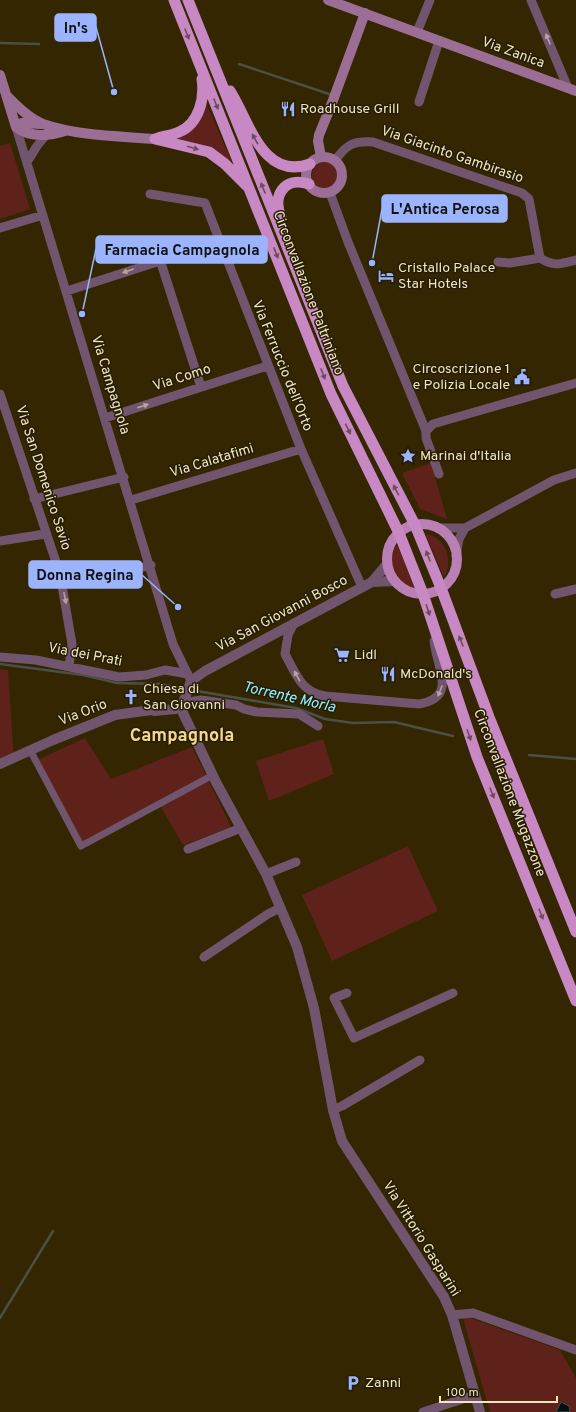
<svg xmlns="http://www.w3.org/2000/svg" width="576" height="1412" font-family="Overpass,sans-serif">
  <rect width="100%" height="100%" fill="#332600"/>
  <path fill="#5e221b" d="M 206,103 L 232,162 L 209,148 L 173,141 Z
    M 10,143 L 30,209 L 0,219 L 0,146 Z
    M312 175a13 13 0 1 1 26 0a13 13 0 1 1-26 0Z
    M 431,463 L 447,519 L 420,509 L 402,473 Z
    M 427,534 C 446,538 454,562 444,577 L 426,536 Z
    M 396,546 L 398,546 L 415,589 C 397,585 385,562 396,546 Z
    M 0,669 L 8,670 L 13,747 L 15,754 L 0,761 Z
    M 85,738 L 111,779 L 192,747 L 231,827 L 183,845 L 158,802 L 83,842 L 37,760 Z
    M 323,739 L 334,774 L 269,801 L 256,761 Z
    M 408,846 L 438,911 L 332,961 L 302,895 Z
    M 462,1315 L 560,1350 L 576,1378 L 576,1412 L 490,1412 Z"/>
  <path fill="#021013" stroke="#4a5047" d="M 561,1402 L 569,1406 L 570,1412 L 556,1412 Z"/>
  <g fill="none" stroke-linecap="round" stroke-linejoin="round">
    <path stroke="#4a5047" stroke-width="2.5" d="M 0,43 L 39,44
      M 239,64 L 332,95
      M 0,664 L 83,675 L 117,683 L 161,684 L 185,689
      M 191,690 L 296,708 L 325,719 L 353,723 L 394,722 L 453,736
      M 529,755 L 576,759
      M 0,1318 L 53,1231"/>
    <path stroke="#71556e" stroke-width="7" d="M 30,750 L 81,846 L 213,775"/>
    <path stroke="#71556e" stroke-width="9" d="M 531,0 L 568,88
      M 417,32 L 430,0
      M 419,102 L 438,44 L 441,41
      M 16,127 L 173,644 L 191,681
      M 335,161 C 346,144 354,141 373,142 L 522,193 L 529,199 L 540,258
      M 27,162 L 37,146 L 46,135
      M 330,193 L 348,242 L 426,431 L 426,438 L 439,474
      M 150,194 L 205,203 L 301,449 L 362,587
      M 0,228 L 43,215
      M 540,258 C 554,267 561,264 576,260
      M 160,260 L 201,387
      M 498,262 L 510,263 L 540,258
      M 67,291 L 219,242
      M 0,394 L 60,574 L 72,644 L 69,666
      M 105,418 L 267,366
      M 426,431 L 433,424 L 576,383
      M 34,499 L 124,477
      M 131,500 L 301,449
      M 438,528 L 465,528 L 554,480 L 576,473
      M 0,541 L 45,534
      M 456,556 L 459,539 L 465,528
      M 126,575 L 139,568 L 151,565
      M 555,594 L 576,589
      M 294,623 L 288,635 L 285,654 C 296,674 301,692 325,696 L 419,704 C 458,697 437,669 434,641
      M 0,657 L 36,660 L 119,677 L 146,675 L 165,670 L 188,674
      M 183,703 L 201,700 L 236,705 L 244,709 L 257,712 L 299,714 L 318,726
      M 188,849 L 241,828
      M 266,874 L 296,862
      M 204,957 L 268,914 L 280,908
      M 347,993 L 334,998 L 354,1038 L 453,993
      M 333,1110 L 342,1106 L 420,1060
      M 452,1315 L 473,1313 L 576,1350
      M 423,1412 L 475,1395"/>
    <path stroke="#71556e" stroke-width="10" d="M 372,582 L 395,581
      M 183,703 L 183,713 L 216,782 L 266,874 L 297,947 L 314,1008 L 333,1110 L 342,1141 L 444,1297 L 452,1315 L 480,1412
      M 154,711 L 176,709 L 183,703 L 191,681 L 205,671 L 372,582 L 387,564
      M 0,764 L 53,740 L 115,715 L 159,709"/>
    <path stroke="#9b6e96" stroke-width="10" d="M 328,0 L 576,91
      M 0,75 L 16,127
      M 7,96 C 17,106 30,119 43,124 C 78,136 118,136 155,139
      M 16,127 C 30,138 50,136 65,131
      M 16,127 L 22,123 L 41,124
      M306 175a18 18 0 1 1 36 0a18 18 0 1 1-36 0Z
      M 321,157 L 318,141 L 319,135 L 332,103 L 365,13"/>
    <path stroke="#ba80b5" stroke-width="10" d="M387 559a35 35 0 1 1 70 0a35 35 0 1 1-70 0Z"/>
    <path stroke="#c888c3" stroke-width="11" d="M 174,0 L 331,394 L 399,533 L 423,594 L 477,757 L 576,1001
      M 188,0 L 343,386 L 415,525 L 441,588 L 489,717 L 576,932
      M 230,91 C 249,120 262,181 310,164
      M 158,138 C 165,136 172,135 179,132 C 199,124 205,98 202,79
      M 155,139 L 209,152 L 225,164 L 247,186
      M 281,217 C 272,196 284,176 309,184"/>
  </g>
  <defs><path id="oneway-solid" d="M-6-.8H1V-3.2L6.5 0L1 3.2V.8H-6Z"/></defs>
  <g fill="#6e4d5b">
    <use href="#oneway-solid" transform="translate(187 34) rotate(68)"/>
    <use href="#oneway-solid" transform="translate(216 104) rotate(68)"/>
    <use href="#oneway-solid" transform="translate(255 139) rotate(-119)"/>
    <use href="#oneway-solid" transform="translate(193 148) rotate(16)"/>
    <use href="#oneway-solid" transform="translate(263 188) rotate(-112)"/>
    <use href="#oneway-solid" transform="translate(276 253) rotate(69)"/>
    <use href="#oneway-solid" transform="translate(323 374) rotate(69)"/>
    <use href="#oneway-solid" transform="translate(348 429) rotate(64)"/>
    <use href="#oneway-solid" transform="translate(396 490) rotate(-118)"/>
    <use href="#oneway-solid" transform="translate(428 556) rotate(-112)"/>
    <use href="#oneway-solid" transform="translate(428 610) rotate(72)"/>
    <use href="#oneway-solid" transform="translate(461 641) rotate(-111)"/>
    <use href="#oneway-solid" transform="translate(469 735) rotate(71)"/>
    <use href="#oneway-solid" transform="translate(492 793) rotate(68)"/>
    <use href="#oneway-solid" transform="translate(541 914) rotate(68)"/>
  </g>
  <g fill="#b8a49b">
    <use href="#oneway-solid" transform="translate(548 39) rotate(-113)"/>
    <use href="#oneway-solid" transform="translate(128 271) rotate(161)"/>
    <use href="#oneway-solid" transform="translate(143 406) rotate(-18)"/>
    <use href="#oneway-solid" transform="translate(65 598) rotate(79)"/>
    <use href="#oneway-solid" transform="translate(297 676) rotate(-119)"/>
    <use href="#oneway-solid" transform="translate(440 691) rotate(112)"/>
  </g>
  <defs>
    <symbol id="restaurant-bare" viewBox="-9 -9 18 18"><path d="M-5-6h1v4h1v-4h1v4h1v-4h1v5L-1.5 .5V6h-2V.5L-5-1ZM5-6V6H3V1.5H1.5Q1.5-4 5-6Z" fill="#9cb4fd" stroke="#251d06" stroke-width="2.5" paint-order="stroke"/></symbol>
    <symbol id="hotel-bare" viewBox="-9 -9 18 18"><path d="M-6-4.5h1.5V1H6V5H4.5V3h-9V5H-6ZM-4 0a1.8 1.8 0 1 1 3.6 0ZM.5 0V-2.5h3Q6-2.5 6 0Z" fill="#9cb4fd" stroke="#251d06" stroke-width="2.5" paint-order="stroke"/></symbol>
    <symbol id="civic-bare" viewBox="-9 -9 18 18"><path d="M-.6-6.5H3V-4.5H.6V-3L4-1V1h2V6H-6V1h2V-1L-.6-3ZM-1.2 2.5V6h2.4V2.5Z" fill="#9cb4fd" stroke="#251d06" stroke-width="2.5" paint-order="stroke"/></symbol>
    <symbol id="sight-bare" viewBox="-9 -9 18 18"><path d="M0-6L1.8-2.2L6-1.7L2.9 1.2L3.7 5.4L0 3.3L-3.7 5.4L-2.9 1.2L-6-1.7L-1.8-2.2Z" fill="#9cb4fd" stroke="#251d06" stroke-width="2.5" paint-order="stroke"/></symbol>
    <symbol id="supermarket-bare" viewBox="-9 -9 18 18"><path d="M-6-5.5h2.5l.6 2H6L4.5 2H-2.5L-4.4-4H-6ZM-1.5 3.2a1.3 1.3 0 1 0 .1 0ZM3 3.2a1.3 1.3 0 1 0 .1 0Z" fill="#9cb4fd" stroke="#251d06" stroke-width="2.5" paint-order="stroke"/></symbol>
    <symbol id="church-bare" viewBox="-9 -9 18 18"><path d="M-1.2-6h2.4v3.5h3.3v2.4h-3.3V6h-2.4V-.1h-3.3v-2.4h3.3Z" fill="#9cb4fd" stroke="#251d06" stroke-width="2.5" paint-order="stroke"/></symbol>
    <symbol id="parking-bare" viewBox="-9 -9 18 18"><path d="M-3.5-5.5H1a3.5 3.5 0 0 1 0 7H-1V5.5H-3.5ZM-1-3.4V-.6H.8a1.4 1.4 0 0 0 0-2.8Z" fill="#9cb4fd" stroke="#251d06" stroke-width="2.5" paint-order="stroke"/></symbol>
  </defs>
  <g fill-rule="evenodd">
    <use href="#restaurant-bare" x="277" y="98" width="22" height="22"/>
    <use href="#hotel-bare" x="375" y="265" width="22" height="22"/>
    <use href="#civic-bare" x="511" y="366" width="22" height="22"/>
    <use href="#sight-bare" x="397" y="445" width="22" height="22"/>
    <use href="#supermarket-bare" x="331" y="644" width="22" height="22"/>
    <use href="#restaurant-bare" x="377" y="663" width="22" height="22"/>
    <use href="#church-bare" x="120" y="686" width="22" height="22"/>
    <use href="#parking-bare" x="342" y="1372" width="22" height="22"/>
  </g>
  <g text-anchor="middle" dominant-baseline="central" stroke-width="3" stroke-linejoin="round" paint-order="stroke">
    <g font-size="14" fill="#f2e4c0" stroke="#251d06">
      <text transform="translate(513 53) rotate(20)">Via Zanica</text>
      <text transform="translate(452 155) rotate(19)">Via Giacinto Gambirasio</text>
      <text transform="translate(308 293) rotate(69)">Circonvallazione Paltriniano</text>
      <text transform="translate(282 366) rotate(68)">Via Ferruccio dell'Orto</text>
      <text transform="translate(182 378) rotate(-18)">Via Como</text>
      <text transform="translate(110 385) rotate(73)">Via Campagnola</text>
      <text transform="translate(212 461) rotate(-17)">Via Calatafimi</text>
      <text transform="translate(43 478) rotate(72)">Via San Domenico Savio</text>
      <text transform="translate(282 614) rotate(-28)">Via San Giovanni Bosco</text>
      <text transform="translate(85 655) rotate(11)">Via dei Prati</text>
      <text transform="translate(83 713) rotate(-21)">Via Orio</text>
      <text transform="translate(509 793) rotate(69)">Circonvallazione Mugazzone</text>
      <text transform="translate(421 1239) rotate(58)">Via Vittorio Gasparini</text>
    </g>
    <g font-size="14" fill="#f2e4c0" stroke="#251d06" text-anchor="start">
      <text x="300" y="109">Roadhouse Grill</text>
      <text x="398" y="268">Cristallo Palace<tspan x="398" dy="16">Star Hotels</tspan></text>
      <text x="510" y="369" text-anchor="end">Circoscrizione 1<tspan x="510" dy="16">e Polizia Locale</tspan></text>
      <text x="420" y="456">Marinai d'Italia</text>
      <text x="354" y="655">Lidl</text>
      <text x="400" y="674">McDonald's</text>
      <text x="143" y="689">Chiesa di<tspan x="143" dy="16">San Giovanni</tspan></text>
      <text x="365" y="1383">Zanni</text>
    </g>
    <g font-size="15" font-style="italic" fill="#94effe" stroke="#251d06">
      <text transform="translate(289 698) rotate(13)">Torrente Morla</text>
    </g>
    <g font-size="18" font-weight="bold" fill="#f5d98e" stroke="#251d06">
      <text x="182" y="736">Campagnola</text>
    </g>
  </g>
  <path fill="none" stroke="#9cb4fd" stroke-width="1.5" d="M114 92L96 27M372 263L382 209M82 314L96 249M178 607L142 575"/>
  <g fill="#9cb4fd" stroke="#251d06" stroke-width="1.5">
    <circle cx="114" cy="92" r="4"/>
    <circle cx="372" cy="263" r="4"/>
    <circle cx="82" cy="314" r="4"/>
    <circle cx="178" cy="607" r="4"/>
  </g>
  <g fill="#9cb4fd" stroke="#9cb4fd" stroke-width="1.5">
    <rect x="55" y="14" width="41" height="27" rx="4"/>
    <rect x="382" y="195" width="125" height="27" rx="4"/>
    <rect x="96" y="236" width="171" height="27" rx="4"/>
    <rect x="29" y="561" width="113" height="27" rx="4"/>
  </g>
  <g font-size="15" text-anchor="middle" font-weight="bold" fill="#111">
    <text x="76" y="33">In's</text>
    <text x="445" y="214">L'Antica Perosa</text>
    <text x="182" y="255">Farmacia Campagnola</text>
    <text x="85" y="580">Donna Regina</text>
  </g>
  <path d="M440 1396v6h117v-6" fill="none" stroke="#f2e4c0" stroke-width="2"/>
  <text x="446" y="1396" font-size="12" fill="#f2e4c0" stroke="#251d06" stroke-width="3" paint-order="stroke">100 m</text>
</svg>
